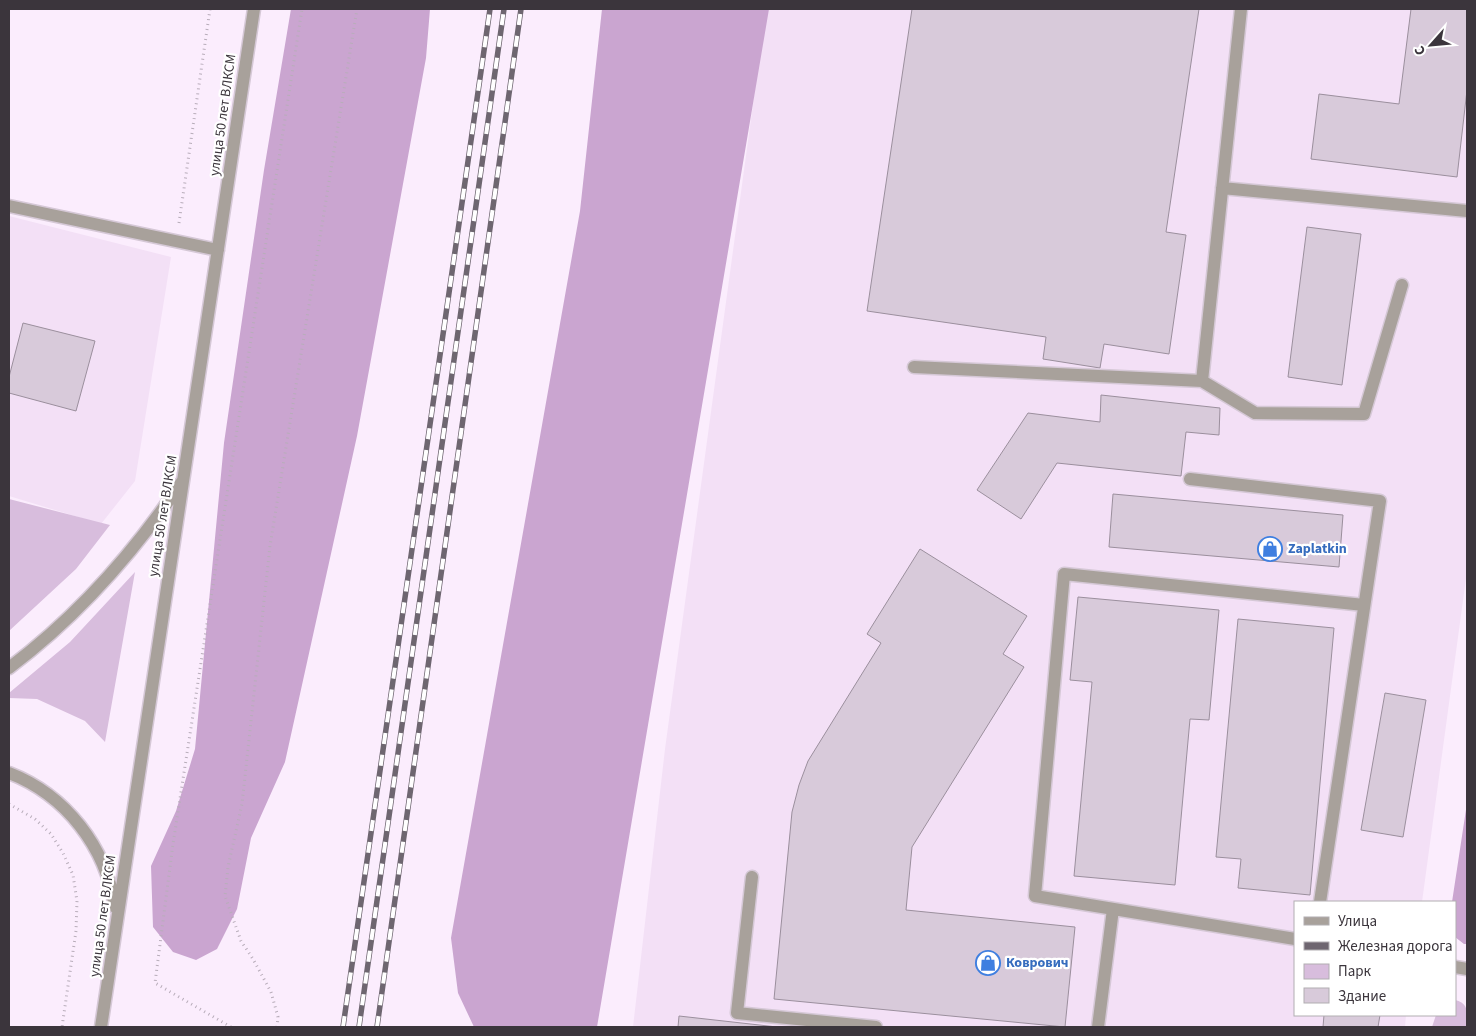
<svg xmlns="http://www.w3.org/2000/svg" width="1476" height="1036" font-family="'Source Sans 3',sans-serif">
  <rect width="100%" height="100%" fill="#fbedfd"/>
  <path fill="#f3e0f6" d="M 766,9 L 1467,9 L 1467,571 L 1422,902 L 1295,902 L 1295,1015 L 1406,1015 L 1405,1027 L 633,1027 L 665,749 Z
    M 9,216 L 171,257 L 135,481 L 101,524 L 9,496 Z"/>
  <path fill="#d8bddd" d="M 9,499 L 110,525 L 76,569 L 9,631 Z
    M 135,572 L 105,742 L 85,721 L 37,699 L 9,698 L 9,693 L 70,642 Z
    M 1455,1000 C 1470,1003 1467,1015 1467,1027 L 1432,1027 L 1436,1015 L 1455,1015 Z"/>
  <path fill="#caa5d0" d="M 291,9 L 430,9 L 426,58 L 357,436 L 285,762 L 251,838 L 237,909 L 217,949 L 196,960 L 173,952 L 153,927 L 151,866 L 176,811 L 195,749 L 224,443 L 264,170 Z
    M 602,9 L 769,9 L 597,1027 L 474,1027 L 458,993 L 451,938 L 580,211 Z
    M 1467,803 L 1467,944 L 1464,944 L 1455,937 L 1455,902 L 1452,902 Z"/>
  <path fill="#d8cada" stroke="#9b8f9d" d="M 912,9 L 1199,9 L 1166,232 L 1186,235 L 1169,354 L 1104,344 L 1100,368 L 1043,359 L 1046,337 L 867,311 Z
    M 1411,9 L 1467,9 L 1467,90 L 1457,177 L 1311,159 L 1319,94 L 1399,104 Z
    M 1307,227 L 1361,234 L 1342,385 L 1288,377 Z
    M 23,323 L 95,341 L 76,411 L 9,393 L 9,377 Z
    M 1101,395 L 1220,408 L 1219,435 L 1186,432 L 1181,476 L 1057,463 L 1021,519 L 977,490 L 1028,413 L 1100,422 Z
    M 1113,494 L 1343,515 L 1339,567 L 1109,547 Z
    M 920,549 L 1027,616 L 1003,654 L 1024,667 L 912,847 L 906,910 L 1075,927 L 1065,1027 L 774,999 L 792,812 L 799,785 L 808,761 L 881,643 L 867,634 Z
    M 1078,597 L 1219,610 L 1209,720 L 1190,719 L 1175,885 L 1074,876 L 1092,682 L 1070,680 Z
    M 1238,619 L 1334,628 L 1310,895 L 1238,888 L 1241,859 L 1216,857 Z
    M 1385,693 L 1426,700 L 1403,837 L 1361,830 Z
    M 1324,1015 L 1380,1015 L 1378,1027 L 1323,1027 Z
    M 679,1016 L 777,1027 L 678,1027 Z"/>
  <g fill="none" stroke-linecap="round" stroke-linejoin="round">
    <defs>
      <path id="minor" d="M 1222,188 L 1467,211
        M 9,206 L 218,250
        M 914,367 L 1202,381 L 1241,9
        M 1202,381 L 1255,413 L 1364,414 L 1402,285
        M 1190,479 L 1380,501 L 1320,902
        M 9,668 C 78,616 133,554 181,483
        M 9,773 C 66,795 106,847 115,907
        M 752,877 L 737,1013 L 876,1027
        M 1295,939 L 1035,896 L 1064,574 L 1364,605
        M 1455,967 L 1467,969
        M 101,1027 L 254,9
        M 1098,1027 L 1113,909"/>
    </defs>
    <use href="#minor" stroke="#d5c8d6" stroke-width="15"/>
    <path stroke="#b8adba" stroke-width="3" stroke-dasharray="1 4" stroke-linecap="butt" d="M 179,223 L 210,9
      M 9,804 L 35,819 L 51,834 L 63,853 L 73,875 L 77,901 L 76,931 L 62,1027
      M 231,1027 L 155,983 L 173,844 L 302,9
      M 277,1027 L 278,1017 L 271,992 L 253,959 L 241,941 L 225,896 L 228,867 L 242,804 L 270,546 L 357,9"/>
    <use href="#minor" stroke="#a8a19b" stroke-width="12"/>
    <defs>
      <path id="rail" d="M 343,1027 L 490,9
        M 359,1027 L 504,9
        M 377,1027 L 521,9"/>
    </defs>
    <use href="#rail" stroke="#6e6670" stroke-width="5.5"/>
    <use href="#rail" stroke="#fff" stroke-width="4" stroke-dasharray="11" stroke-linecap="butt"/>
  </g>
  <defs>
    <symbol id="shop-ring" viewBox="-11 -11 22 22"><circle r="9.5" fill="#fff" stroke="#3f7fe0" stroke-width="1.5"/><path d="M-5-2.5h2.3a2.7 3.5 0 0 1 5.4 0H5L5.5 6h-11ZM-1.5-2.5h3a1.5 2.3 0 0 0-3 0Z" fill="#3f7fe0"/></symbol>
  </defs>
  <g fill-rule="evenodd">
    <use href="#shop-ring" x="1256" y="535" width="28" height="28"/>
    <use href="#shop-ring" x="974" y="949" width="28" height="28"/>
  </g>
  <g text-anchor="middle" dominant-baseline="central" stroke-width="4.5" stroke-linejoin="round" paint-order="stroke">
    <g font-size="14" fill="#3b353c" stroke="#fff">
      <text transform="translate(223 115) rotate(-82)">улица 50 лет ВЛКСМ</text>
      <text transform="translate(163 516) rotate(-81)">улица 50 лет ВЛКСМ</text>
      <text transform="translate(103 916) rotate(-82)">улица 50 лет ВЛКСМ</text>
    </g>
    <g font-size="14" font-weight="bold" fill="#366cbe" stroke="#fff" text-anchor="start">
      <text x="1288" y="549">Zaplatkin</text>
      <text x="1006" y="963">Коврович</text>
    </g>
  </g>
  <rect width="1476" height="1036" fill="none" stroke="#3b353c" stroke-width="20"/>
  <rect x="1294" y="901" width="162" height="115" fill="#ffffff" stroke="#b1aeb1"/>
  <rect x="1304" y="917" width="25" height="8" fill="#a8a19b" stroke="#b1aeb1"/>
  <text x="1338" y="926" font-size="15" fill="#3b353c">Улица</text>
  <rect x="1304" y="942" width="25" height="8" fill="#6e6670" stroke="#b1aeb1"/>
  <text x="1338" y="951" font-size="15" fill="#3b353c">Железная дорога</text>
  <rect x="1304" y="964" width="25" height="15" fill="#d8bddd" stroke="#b1aeb1"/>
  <text x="1338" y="976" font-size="15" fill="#3b353c">Парк</text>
  <rect x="1304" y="988" width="25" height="15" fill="#d8cada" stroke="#b1aeb1"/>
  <text x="1338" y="1001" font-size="15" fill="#3b353c">Здание</text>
  <g transform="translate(1431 45) rotate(243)" stroke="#ffffff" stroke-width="4" paint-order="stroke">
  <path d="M0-4L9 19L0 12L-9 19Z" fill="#3b353c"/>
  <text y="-8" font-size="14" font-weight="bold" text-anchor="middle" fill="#3b353c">С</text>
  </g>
</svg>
